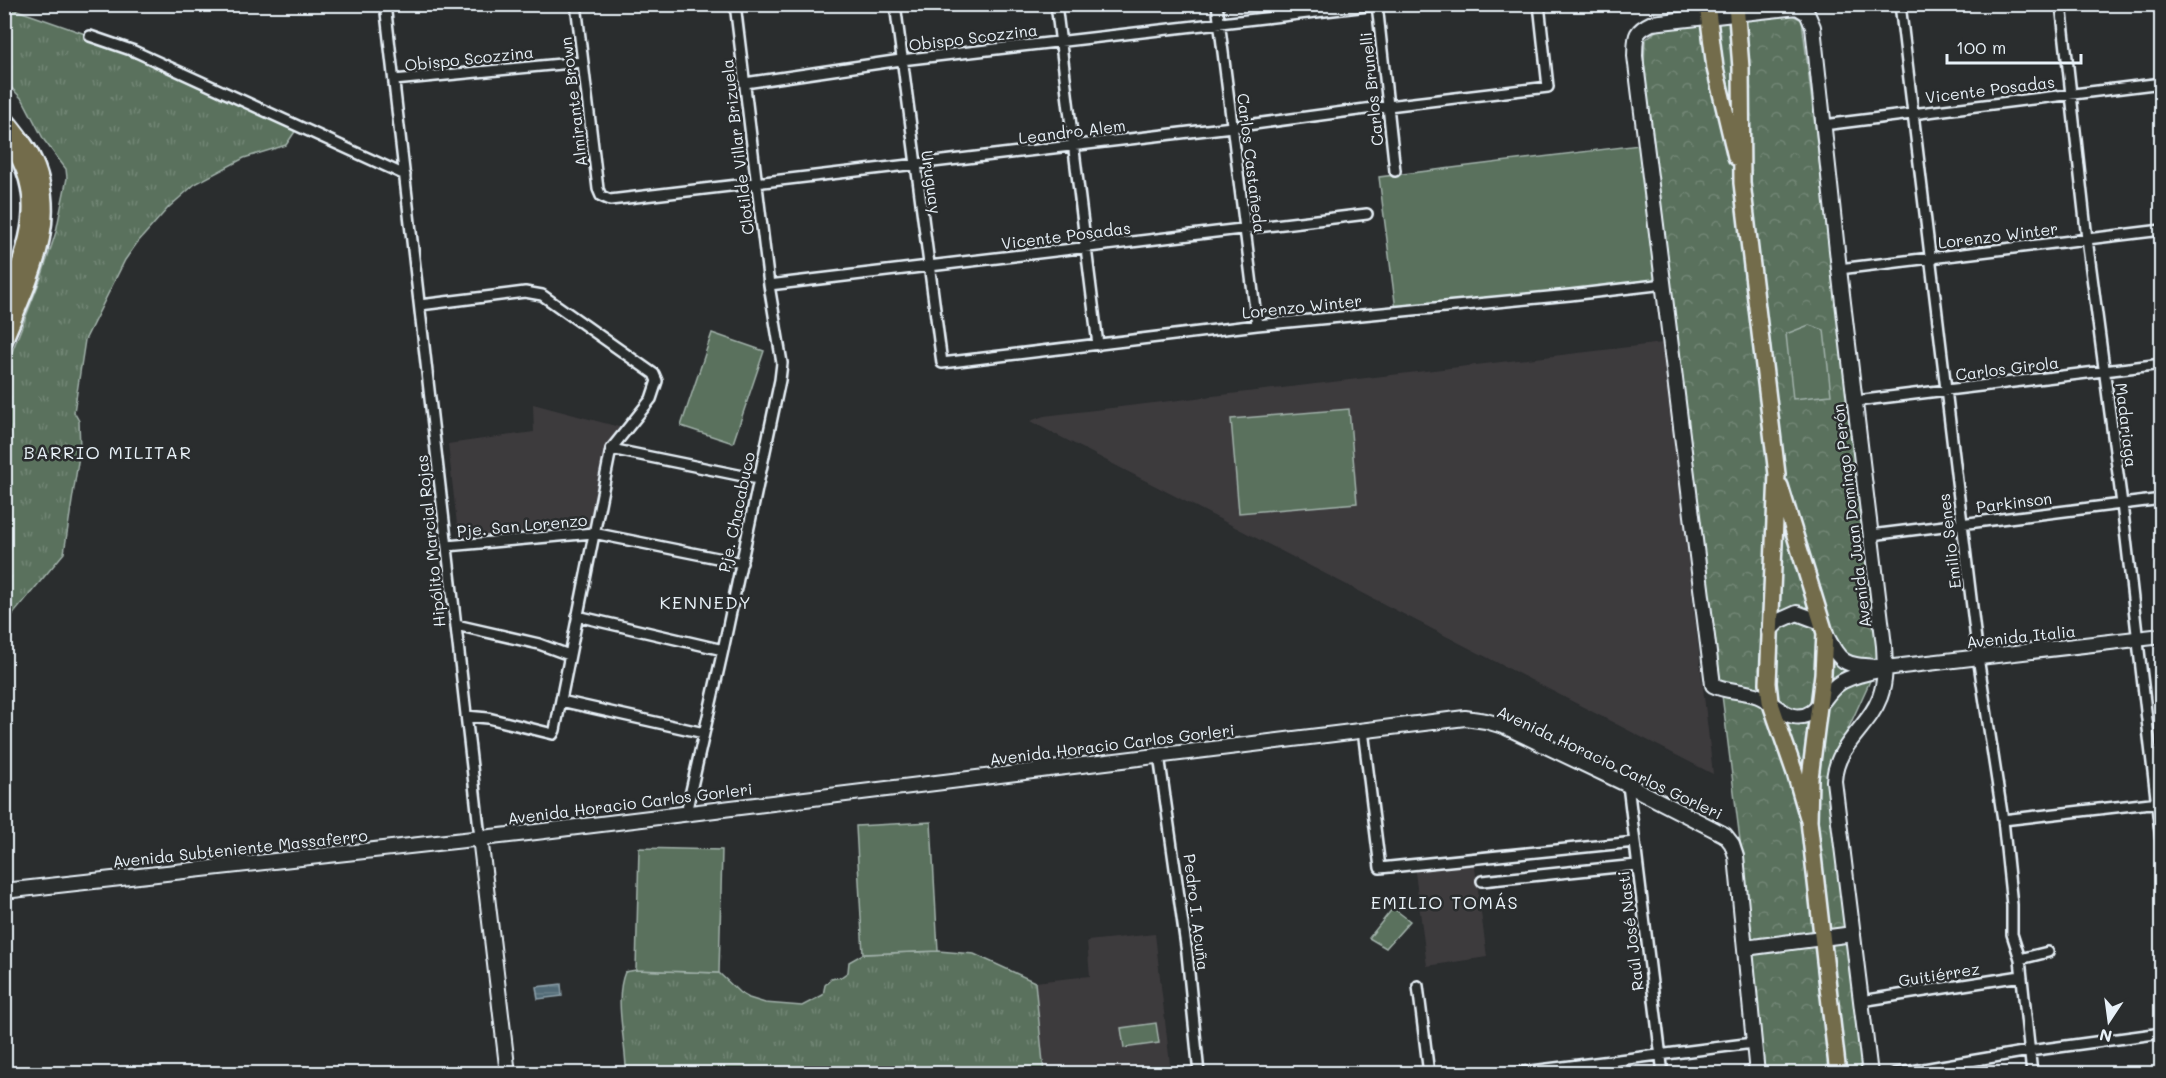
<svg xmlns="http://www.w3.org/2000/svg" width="2166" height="1078" font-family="Mali,sans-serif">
  <defs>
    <pattern id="grass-tufts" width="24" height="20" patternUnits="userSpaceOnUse" patternTransform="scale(1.5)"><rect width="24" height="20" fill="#5a715d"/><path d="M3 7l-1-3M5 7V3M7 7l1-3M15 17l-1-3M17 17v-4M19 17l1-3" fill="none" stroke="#728675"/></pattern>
    <pattern id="park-crowns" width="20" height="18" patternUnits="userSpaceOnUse" patternTransform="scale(1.5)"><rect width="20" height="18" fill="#5a715d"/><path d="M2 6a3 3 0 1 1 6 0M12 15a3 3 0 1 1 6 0" fill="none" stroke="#728675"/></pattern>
    <pattern id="water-rules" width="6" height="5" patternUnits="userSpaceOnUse" patternTransform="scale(1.5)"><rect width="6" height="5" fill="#516a76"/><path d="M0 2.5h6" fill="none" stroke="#6a808a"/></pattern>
  </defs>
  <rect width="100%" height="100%" fill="#2a2d2e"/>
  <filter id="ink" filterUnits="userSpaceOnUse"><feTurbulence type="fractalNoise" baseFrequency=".0167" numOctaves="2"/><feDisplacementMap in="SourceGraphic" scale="12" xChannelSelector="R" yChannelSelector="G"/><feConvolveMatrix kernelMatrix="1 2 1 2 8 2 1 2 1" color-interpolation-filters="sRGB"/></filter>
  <g filter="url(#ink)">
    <path fill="#3e3b3e" d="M 1663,343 L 1713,774 L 1030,421 L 1044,416 Z
      M 533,404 L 619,427 L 604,451 L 588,529 L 459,542 L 448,444 L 534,432 Z
      M 1474,861 L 1487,957 L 1427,966 L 1415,872 L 1417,869 Z
      M 1155,934 L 1171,1073 L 1044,1073 L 1035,982 L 1090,976 L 1087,941 Z"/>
    <path fill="url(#grass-tufts)" stroke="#a1b1aa" stroke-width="1.5" d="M 5,6 L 134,51 L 298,127 L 286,145 L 244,158 L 195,184 L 168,208 L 137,243 L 125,260 L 85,340 L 74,412 L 79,421 L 80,449 L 64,553 L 5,624 L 4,372 L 41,278 L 56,232 L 67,178 L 66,169 L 44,140 L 23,100 L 5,81 Z
      M 938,951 L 974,954 L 1035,982 L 1044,1073 L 630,1073 L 626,1067 C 625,1039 614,998 625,972 L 636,970 L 719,973 L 740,993 L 749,998 L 765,1003 L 802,1006 L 823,995 L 825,985 L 831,979 L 841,977 L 848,972 L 849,962 L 863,954 Z"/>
    <path fill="url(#park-crowns)" stroke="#a1b1aa" stroke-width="1.5" d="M 1792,15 L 1802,20 L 1880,659 L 1828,773 L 1863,1073 L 1765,1073 L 1740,840 L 1644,66 L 1645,40 L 1657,30 Z"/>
    <path fill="#5a715d" stroke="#a1b1aa" stroke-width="1.5" d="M 1639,145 L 1656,280 L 1396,310 L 1379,177 Z
      M 1809,325 L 1824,330 L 1831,395 L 1793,399 L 1786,334 Z
      M 712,333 L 764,351 L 733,443 L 681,426 Z
      M 1349,409 L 1357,503 L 1239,513 L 1231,419 Z
      M 931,822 L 938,951 L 863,954 L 856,826 Z
      M 639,848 L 722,850 L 719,973 L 636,970 Z
      M 1393,908 L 1410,921 L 1386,948 L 1369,938 Z
      M 1156,1023 L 1159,1043 L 1124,1048 L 1121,1028 Z"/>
    <path fill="url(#water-rules)" stroke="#8da0aa" stroke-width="1.5" d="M 561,984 L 562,996 L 538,999 L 536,987 Z"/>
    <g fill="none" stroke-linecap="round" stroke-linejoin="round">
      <defs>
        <path id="minor" d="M 385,4 L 480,837
          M 576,4 L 598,189 L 601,196 L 610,200 L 1232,127 L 1388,106 L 1548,87 L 1539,4
          M 895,4 L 942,363 L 1257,325 L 1570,295 L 1665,284
          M 1056,4 L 1098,345
          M 1217,4 L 1257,325
          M 1377,4 L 1395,171
          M 1900,4 L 1978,657 L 2003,820 L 2012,905 L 2012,934 L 2020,959 L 2032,1074
          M 2061,4 L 2087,239 L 2122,504 L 2162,849
          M 90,36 L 134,51 L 405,175
          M 394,80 L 582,62
          M 745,83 L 901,60 L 1385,4
          M 1823,125 L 2162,83
          M 1839,269 L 2162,230
          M 769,285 L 1367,214
          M 420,305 L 525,292 L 542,295 L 654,374 L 657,381 L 651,399 L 611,449 L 555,730 L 553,734 L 549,733 L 488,718 L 466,716
          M 1856,401 L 2162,364
          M 611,449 L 758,479
          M 1871,535 L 2162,499
          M 447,546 L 593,533 L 742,563
          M 577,616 L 723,650
          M 456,625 L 539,644 L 569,655
          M 561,701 L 704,733
          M 1363,730 L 1380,868 L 1635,842
          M 1159,755 L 1187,953 L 1199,1074
          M 1628,785 L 1663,1074
          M 686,813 L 723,650 L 780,380 L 782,363 L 769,285 L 735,4
          M 2003,820 L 2159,802
          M 1482,881 L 1637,865
          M 2020,959 L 2048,952
          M 1418,986 L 1429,1074
          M 1861,1001 L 2021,976
          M 1508,1074 L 1753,1043
          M 1894,1074 L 2029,1051 L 2162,1033"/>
        <path id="secondary" d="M 1769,631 L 1779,621 L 1797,613 L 1821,622
          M 1825,633 C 1841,664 1843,665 1877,667
          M 480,837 L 508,1074
          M 4,891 L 536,832 L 1465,718 L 1486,721 L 1506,727 L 1628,785 L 1725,835 L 1732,844 L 1736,856 L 1757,1074
          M 1745,948 L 1853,934
          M 1870,1074 L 1834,781 C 1836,744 1868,729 1880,697 C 1886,681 1885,663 1884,646 L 1839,269 L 1813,27 L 1807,13 L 1797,7 L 1652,23 C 1633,32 1636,37 1635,56 L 1713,685 C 1726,692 1743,690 1758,696 C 1771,701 1781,714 1794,716 C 1816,720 1823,696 1837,685 C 1849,675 1870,673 1885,668 L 2162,636"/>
        <path id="primary" d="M 1707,4 L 1715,68 L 1736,157
          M 1736,4 L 1741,68 L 1742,183 L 1777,474 L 1768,683 L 1770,701 L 1795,773 L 1809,821
          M 4,118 C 14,130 24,142 31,155 C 64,218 28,282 4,341
          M 4,136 C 50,191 29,245 4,304
          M 1780,486 L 1825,633 L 1823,674 L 1810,778 L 1809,821 L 1838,1074"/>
      </defs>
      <use href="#minor" stroke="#e8f1f8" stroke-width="14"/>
      <use href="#secondary" stroke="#e8f1f8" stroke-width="18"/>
      <use href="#primary" stroke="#e8f1f8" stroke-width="20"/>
      <use href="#minor" stroke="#2a2d2e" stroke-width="9"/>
      <use href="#secondary" stroke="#2a2d2e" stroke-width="14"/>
      <use href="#primary" stroke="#736c4b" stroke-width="15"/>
    </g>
  </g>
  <g text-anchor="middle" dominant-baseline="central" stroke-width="5" stroke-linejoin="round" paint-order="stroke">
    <g font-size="16" fill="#e8f1f8" stroke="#2a2d2e">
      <text transform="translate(973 37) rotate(-7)">Obispo Scozzina</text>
      <text transform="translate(469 58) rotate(-6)">Obispo Scozzina</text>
      <text transform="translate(1371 89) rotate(-96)">Carlos Brunelli</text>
      <text transform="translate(1990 89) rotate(-7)">Vicente Posadas</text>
      <text transform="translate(573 102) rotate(-97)">Almirante Brown</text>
      <text transform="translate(1072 131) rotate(-7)">Leandro Alem</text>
      <text transform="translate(737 147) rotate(-97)">Clotilde Villar Brizuela</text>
      <text transform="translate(1252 163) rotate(83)">Carlos Castañeda</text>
      <text transform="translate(932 182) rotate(82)">Uruguay</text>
      <text transform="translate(1066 235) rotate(-7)">Vicente Posadas</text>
      <text transform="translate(1998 235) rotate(-7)">Lorenzo Winter</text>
      <text transform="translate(1302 306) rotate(-6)">Lorenzo Winter</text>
      <text transform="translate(2007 368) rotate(-7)">Carlos Girola</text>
      <text transform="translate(2127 425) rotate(83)">Madariaga</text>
      <text transform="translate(2014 502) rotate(-7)">Parkinson</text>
      <text transform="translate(736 512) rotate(-78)">Pje. Chacabuco</text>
      <text transform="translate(1851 516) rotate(-97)">Avenida Juan Domingo Perón</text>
      <text transform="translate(522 525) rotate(-5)">Pje. San Lorenzo</text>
      <text transform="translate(430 541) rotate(-96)">Hipólito Marcial Rojas</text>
      <text transform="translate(1949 541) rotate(-97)">Emilio Senes</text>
      <text transform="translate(2021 636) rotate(-6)">Avenida Italia</text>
      <text transform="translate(1112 744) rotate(-7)">Avenida Horacio Carlos Gorleri</text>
      <text transform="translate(1610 762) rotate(25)">Avenida Horacio Carlos Gorleri</text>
      <text transform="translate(630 803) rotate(-7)">Avenida Horacio Carlos Gorleri</text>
      <text transform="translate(240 848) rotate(-6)">Avenida Subteniente Massaferro</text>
      <text transform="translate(1197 912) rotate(83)">Pedro I. Acuña</text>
      <text transform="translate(1630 931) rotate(-97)">Raúl José Nasti</text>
      <text transform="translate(1939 974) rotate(-9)">Guitiérrez</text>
    </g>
    <g font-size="18" letter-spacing="1.5" fill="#e8f1f8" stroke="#2a2d2e">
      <text x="108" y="452">BARRIO MILITAR</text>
      <text x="706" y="602">KENNEDY</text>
      <text x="1445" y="902">EMILIO TOMÁS</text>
    </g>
  </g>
  <rect width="2166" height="1078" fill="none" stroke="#2a2d2e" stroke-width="24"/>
  <rect x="12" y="12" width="2142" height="1054" fill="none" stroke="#e8f1f8" stroke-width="2" filter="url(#ink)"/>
  <g transform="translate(2109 1021) rotate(193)" stroke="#2a2d2e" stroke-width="4.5" paint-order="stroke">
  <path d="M0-4.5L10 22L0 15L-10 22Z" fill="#e8f1f8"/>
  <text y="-9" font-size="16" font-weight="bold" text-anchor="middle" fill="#e8f1f8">N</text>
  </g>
  <path d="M1947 54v9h134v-9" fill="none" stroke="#e8f1f8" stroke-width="3"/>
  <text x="1956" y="54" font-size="18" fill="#e8f1f8" stroke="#2a2d2e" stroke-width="4.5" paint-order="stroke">100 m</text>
</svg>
